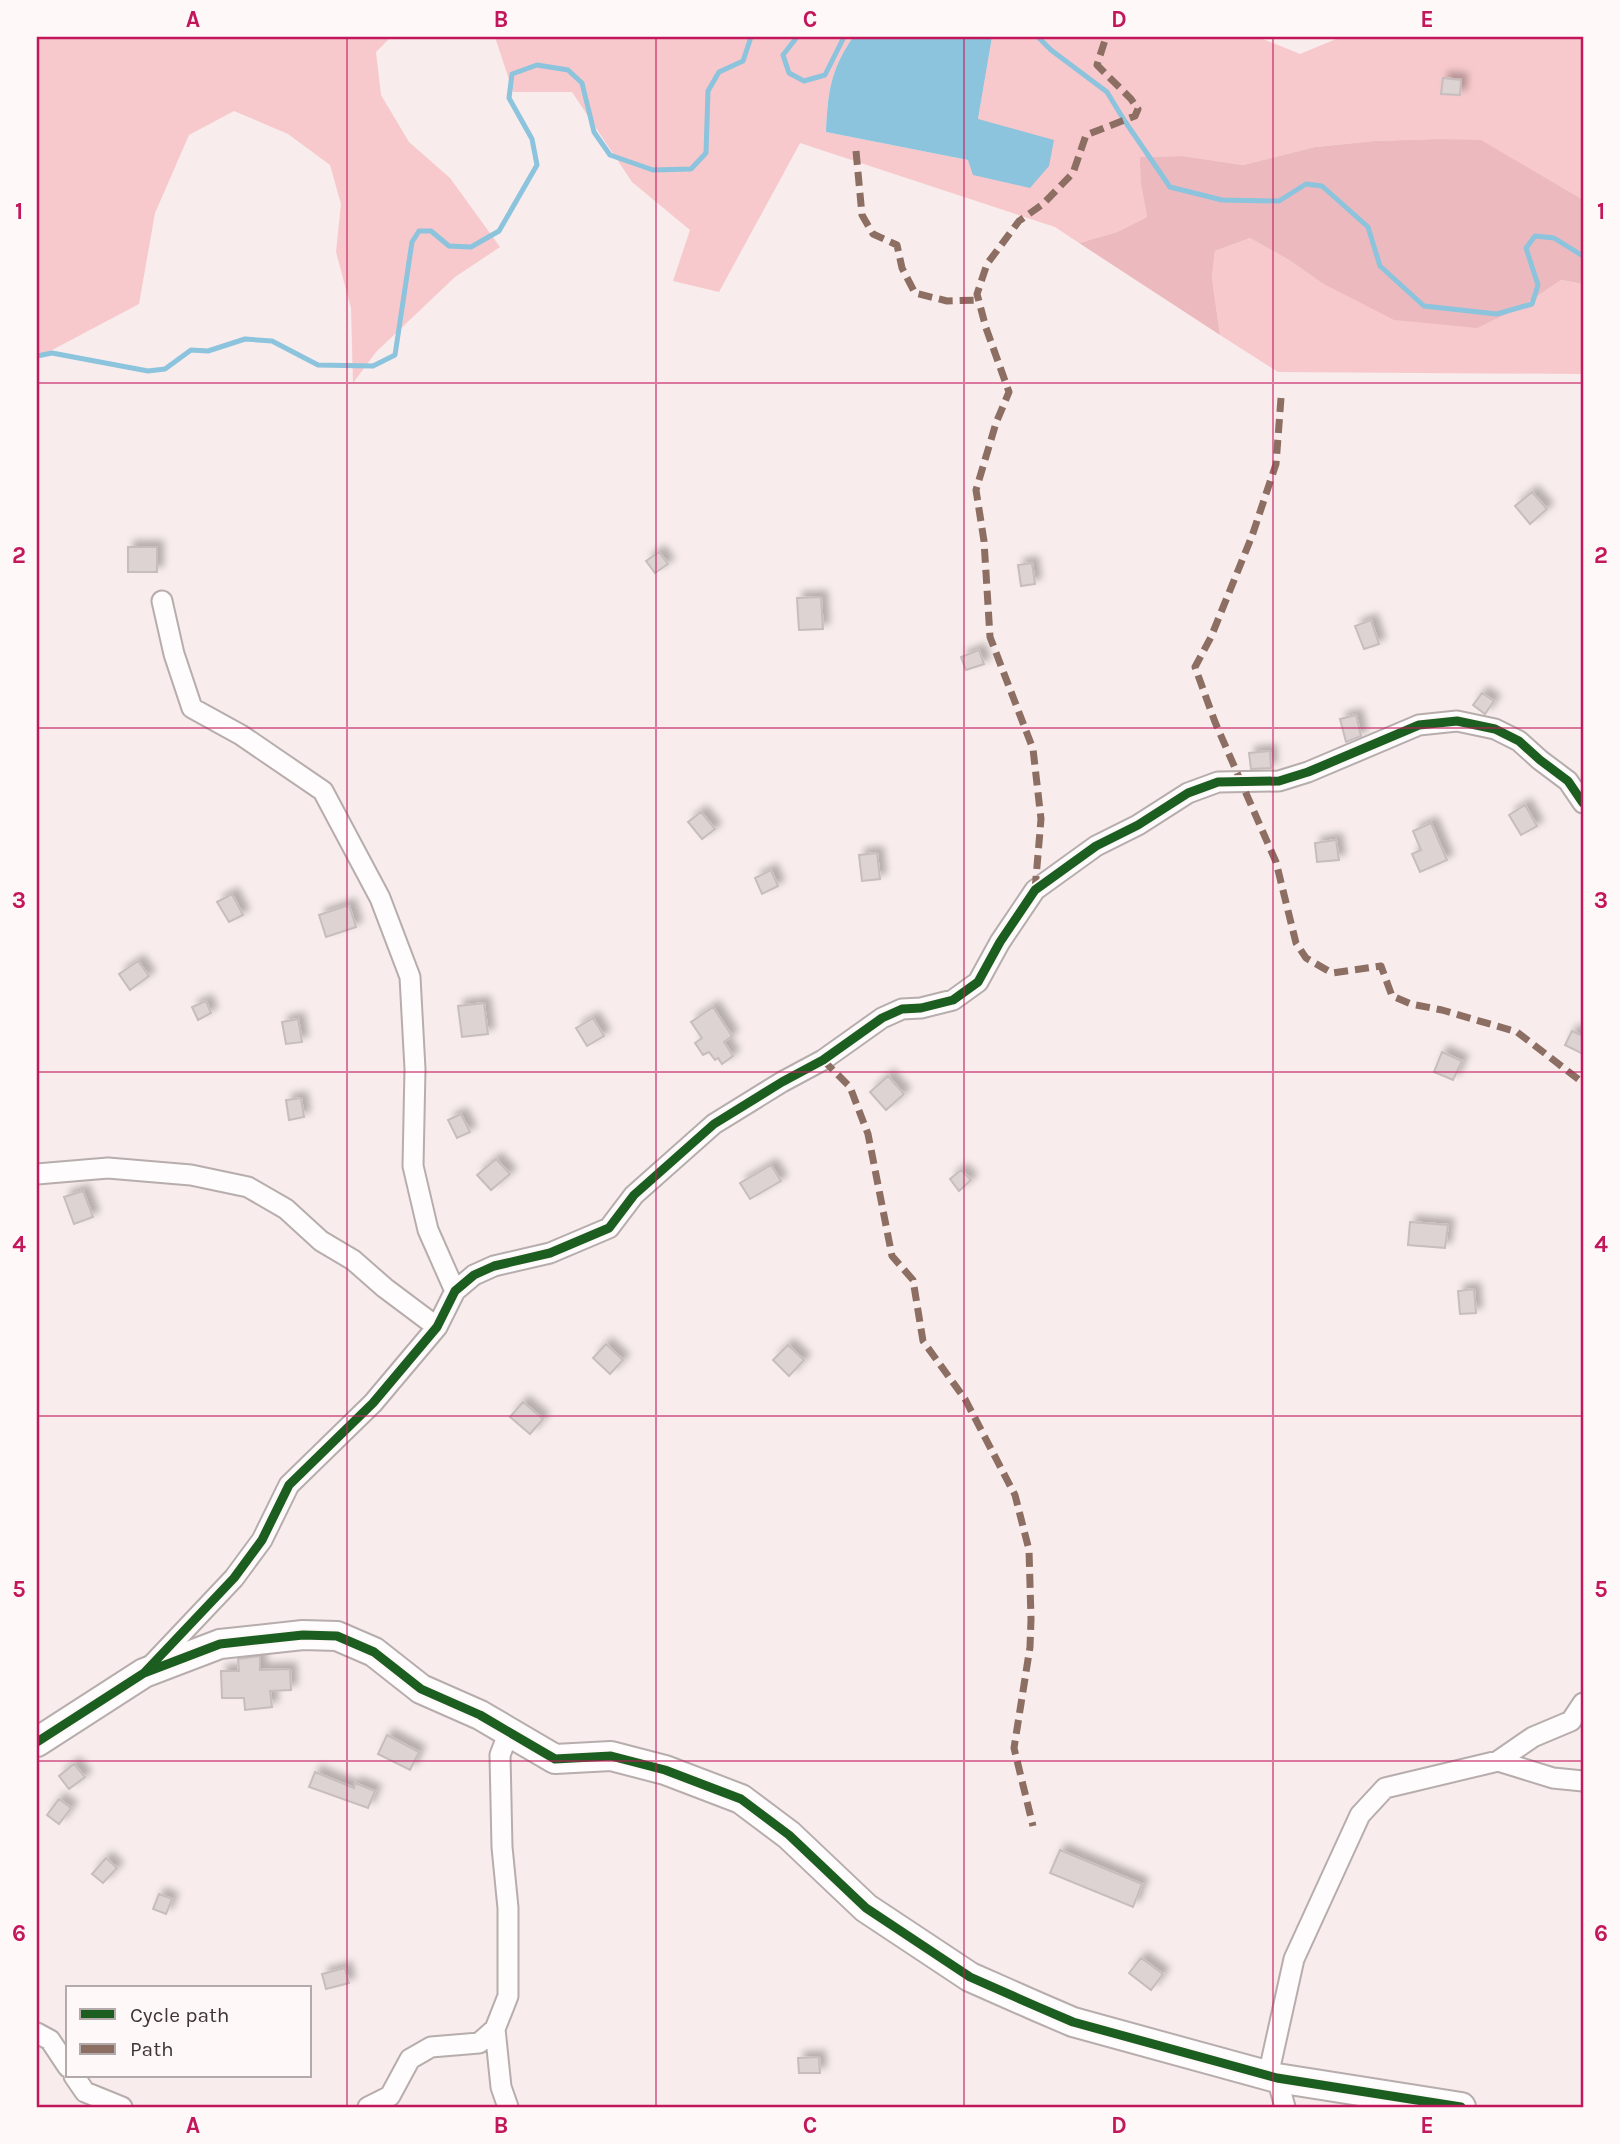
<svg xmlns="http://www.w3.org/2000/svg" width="1620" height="2144" font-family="Karla,sans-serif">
  <defs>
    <filter id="shadow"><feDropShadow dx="6" dy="-6" stdDeviation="3.5" flood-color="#0004"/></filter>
  </defs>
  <rect width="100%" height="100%" fill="#f8ecec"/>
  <path fill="#f7c9cc" d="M 37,37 L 391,37 L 376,52 L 381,95 L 409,142 L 450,178 L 500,247 L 455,277 L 376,352 L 353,383 L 351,308 L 336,252 L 341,204 L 330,165 L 288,134 L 234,111 L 189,135 L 155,213 L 139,304 L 37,358 Z
    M 495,37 L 853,37 C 830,71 828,92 826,132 L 968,160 L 978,119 L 992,37 L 1258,37 L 1300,54 L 1341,37 L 1583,37 L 1583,200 L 1436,139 L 1374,141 L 1315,147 L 1243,165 L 1183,156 L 1141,157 L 1141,185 L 1147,217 L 1117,232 L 1079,243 L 1055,227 L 800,143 L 719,292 L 673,281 L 690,230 L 632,182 L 572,92 L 513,92 Z
    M 1250,238 L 1289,260 L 1322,283 L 1523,306 L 1561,280 L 1583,284 L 1583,374 L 1278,372 L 1220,335 L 1212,278 L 1215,251 Z"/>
  <path fill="#ecbabe" d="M 1436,139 L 1481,140 L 1583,200 L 1583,284 L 1561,280 L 1523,306 L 1477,328 L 1394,320 L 1322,283 L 1289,260 L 1250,238 L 1215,251 L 1212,278 L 1220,335 L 1079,243 L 1117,232 L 1147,217 L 1141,185 L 1140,157 L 1183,156 L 1243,165 L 1315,147 L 1374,141 Z"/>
  <path fill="#8cc3dd" d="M 853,37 L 992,37 L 978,119 L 1054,140 L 1049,166 L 1030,188 L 973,175 L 968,160 L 826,132 C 828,92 830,71 853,37 Z"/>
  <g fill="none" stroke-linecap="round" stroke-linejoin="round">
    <path stroke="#8cc3dd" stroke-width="5" d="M 797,37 L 783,55 L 789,73 L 804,81 L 825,75 L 844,37
      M 1038,37 L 1051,50 L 1107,92 L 1124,120 L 1170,187 L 1222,200 L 1279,201 L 1306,184 L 1322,186 L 1368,227 L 1380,266 L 1424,306 L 1497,314 L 1532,304 L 1538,285 L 1526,248 L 1535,236 L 1554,238 L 1583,256
      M 37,356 L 52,353 L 148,371 L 165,369 L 191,350 L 208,351 L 245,339 L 272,341 L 318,365 L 373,366 L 395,355 L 412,242 L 419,231 L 431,231 L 449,246 L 471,247 L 499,231 L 537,165 L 532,139 L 509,98 L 512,74 L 537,65 L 568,70 L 582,83 L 594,132 L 610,155 L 653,170 L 691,169 L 706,153 L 708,91 L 719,72 L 743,61 L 751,37"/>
  </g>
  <path fill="#ddd3d3" stroke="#c7bdbd" stroke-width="2" filter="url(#shadow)" d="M 1443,78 L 1461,80 L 1460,95 L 1441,94 Z
    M 1532,492 L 1547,509 L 1530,524 L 1515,506 Z
    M 128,547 L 157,547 L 157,572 L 128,572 Z
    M 659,552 L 668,564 L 655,573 L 646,561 Z
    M 1032,563 L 1035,584 L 1021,586 L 1018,565 Z
    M 821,597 L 823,629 L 799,630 L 797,598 Z
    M 1371,620 L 1379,644 L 1364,649 L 1355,626 Z
    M 979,650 L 984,664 L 966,670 L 961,657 Z
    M 1482,693 L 1494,701 L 1485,714 L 1473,705 Z
    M 1356,715 L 1361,736 L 1346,742 L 1340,719 Z
    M 1270,751 L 1271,768 L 1251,769 L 1249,753 Z
    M 1525,805 L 1537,826 L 1521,835 L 1509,815 Z
    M 701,812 L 715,829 L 702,839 L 688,822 Z
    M 1431,823 L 1447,860 L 1420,872 L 1412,854 L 1421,850 L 1413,831 Z
    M 1336,840 L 1339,860 L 1317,862 L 1315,843 Z
    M 877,853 L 880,879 L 862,881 L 859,855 Z
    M 771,870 L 778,886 L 762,894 L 755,878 Z
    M 232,894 L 243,915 L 229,922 L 217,902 Z
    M 349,905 L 356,927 L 326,937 L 319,915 Z
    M 138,961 L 149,976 L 130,990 L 119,974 Z
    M 206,1001 L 211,1013 L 198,1020 L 192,1007 Z
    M 484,1003 L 488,1034 L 462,1037 L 458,1006 Z
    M 713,1007 L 732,1036 L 724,1042 L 733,1056 L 722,1064 L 718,1058 L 715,1060 L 709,1052 L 703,1055 L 695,1043 L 702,1038 L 691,1022 Z
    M 593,1018 L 604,1036 L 587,1046 L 576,1028 Z
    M 298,1019 L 302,1042 L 286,1044 L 282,1022 Z
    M 1572,1031 L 1583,1036 L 1583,1054 L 1565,1045 Z
    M 1442,1052 L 1462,1061 L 1453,1080 L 1434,1072 Z
    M 888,1076 L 904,1094 L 886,1110 L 870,1092 Z
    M 301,1098 L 304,1117 L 289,1120 L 286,1100 Z
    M 461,1114 L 470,1132 L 457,1138 L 448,1120 Z
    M 496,1159 L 510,1174 L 491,1190 L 477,1175 Z
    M 771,1165 L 781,1181 L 750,1199 L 740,1183 Z
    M 961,1170 L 971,1180 L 959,1191 L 950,1179 Z
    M 83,1191 L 93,1217 L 74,1224 L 64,1197 Z
    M 1410,1222 L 1448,1225 L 1445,1248 L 1408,1245 Z
    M 1474,1289 L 1476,1313 L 1460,1314 L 1458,1291 Z
    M 606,1344 L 623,1360 L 610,1374 L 593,1358 Z
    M 788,1345 L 804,1360 L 789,1376 L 773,1360 Z
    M 523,1402 L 543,1419 L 530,1434 L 510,1417 Z
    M 260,1656 L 260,1670 L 290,1669 L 291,1690 L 270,1691 L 272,1707 L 245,1710 L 244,1698 L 222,1698 L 221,1671 L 239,1671 L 238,1659 Z
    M 387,1735 L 419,1752 L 410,1770 L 378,1754 Z
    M 74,1764 L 85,1777 L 69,1789 L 59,1776 Z
    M 315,1772 L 354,1788 L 355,1783 L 375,1791 L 368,1808 L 309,1787 Z
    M 59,1799 L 71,1808 L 59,1824 L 47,1815 Z
    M 1060,1850 L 1142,1884 L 1133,1907 L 1050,1873 Z
    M 106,1858 L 117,1868 L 103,1883 L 92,1874 Z
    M 159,1894 L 172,1899 L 166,1914 L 153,1909 Z
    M 1141,1958 L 1163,1974 L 1151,1990 L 1129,1973 Z
    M 345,1968 L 349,1983 L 326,1989 L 322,1974 Z
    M 819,2057 L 820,2073 L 799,2073 L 798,2058 Z"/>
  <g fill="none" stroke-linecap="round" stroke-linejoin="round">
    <defs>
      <path id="street" d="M 162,601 L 174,654 L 192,708 L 241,735 L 323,791 L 380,898 L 410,977 L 415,1069 L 413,1166 L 428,1230 L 455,1291
        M 37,1174 L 108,1168 L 191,1175 L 248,1187 L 286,1209 L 321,1241 L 353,1260 L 385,1288 L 437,1327
        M 147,1670 L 234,1578 L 262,1540 L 289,1485 L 373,1403 L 437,1327 L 455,1291 L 474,1275 L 494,1266 L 550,1253 L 609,1228 L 634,1195 L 714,1124 L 782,1082 L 823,1060 L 882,1018 L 902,1009 L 921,1008 L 953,1000 L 978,982 L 1000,942 L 1035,890 L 1096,846 L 1138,825 L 1188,793 L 1218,782 L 1279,781 L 1308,772 L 1419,725 L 1457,721 L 1495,729 L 1519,741 L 1540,760 L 1568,781 L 1583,803
        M 1498,1761 L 1533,1737 L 1571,1721 L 1583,1703
        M 495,2029 L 501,2087 L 508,2107
        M 37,2033 L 50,2040 L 68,2067
        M 74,2076 L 85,2092 L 122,2107
        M 1268,2076 L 1294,1959 L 1360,1815 L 1385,1788 L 1498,1761 L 1553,1778 L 1583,1781
        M 1277,2078 L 1285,2107
        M 368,2107 L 390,2096 L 410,2059 L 431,2047 L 479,2043 L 495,2029 L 508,1996 L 508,1908 L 502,1847 L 500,1755 L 508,1734"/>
      <path id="secondary" d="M 37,1742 L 144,1673 L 220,1644 L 303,1635 L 337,1636 L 374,1652 L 421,1689 L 480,1715 L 555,1759 L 611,1756 L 665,1770 L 741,1799 L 789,1835 L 866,1908 L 970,1977 L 1038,2007 L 1073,2022 L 1277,2078 L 1461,2107"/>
    </defs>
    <use href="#street" stroke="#b7adad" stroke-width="23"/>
    <use href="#secondary" stroke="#b7adad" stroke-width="32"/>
    <use href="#street" stroke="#fefcfc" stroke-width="19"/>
    <use href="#secondary" stroke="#fefcfc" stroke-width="28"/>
    <path stroke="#8d6e63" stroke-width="7" stroke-dasharray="14 7" stroke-linecap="butt" d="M 856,151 L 862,215 L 873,234 L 897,245 L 902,268 L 915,293 L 947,301 L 979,300
      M 1281,398 L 1276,464 L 1252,536 L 1211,637 L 1195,667 L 1215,722 L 1276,862 L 1296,943 L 1306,958 L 1332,973 L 1381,966 L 1392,996 L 1411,1004 L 1442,1010 L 1517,1032 L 1582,1082
      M 1035,890 L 1041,819 L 1033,749 L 990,637 L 984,541 L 976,490 L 996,423 L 1009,392 L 986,328 L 977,294 L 987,264 L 1019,221 L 1043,204 L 1073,173 L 1086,135 L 1135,116 L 1138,109 L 1131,99 L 1097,65 L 1106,37
      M 823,1060 L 850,1087 L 868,1134 L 892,1256 L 913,1280 L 923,1341 L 965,1399 L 1015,1495 L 1029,1550 L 1031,1619 L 1030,1647 L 1014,1748 L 1033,1826"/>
    <defs>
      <path id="cycleway" d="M 144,1673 L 234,1578 L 262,1540 L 289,1485 L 373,1403 L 437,1327 L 455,1291 L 474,1275 L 494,1266 L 550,1253 L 609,1228 L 634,1195 L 714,1124 L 782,1082 L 823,1060 L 882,1018 L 902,1009 L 921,1008 L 953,1000 L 978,982 L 1000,942 L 1035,890 L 1096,846 L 1138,825 L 1188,793 L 1218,782 L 1279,781 L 1308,772 L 1419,725 L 1457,721 L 1495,729 L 1519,741 L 1540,760 L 1568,781 L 1583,803
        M 37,1742 L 144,1673 L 220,1644 L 303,1635 L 337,1636 L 374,1652 L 421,1689 L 480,1715 L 555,1759 L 611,1756 L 665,1770 L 741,1799 L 789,1835 L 866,1908 L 970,1977 L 1038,2007 L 1073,2022 L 1277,2078 L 1461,2107"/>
    </defs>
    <use href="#cycleway" stroke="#fef8f9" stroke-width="13"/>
    <use href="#cycleway" stroke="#1b5e20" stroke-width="9"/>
  </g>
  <path fill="none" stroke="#c2185b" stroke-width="2" stroke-opacity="0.55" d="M 347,37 L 347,2107M 656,37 L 656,2107M 964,37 L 964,2107M 1273,37 L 1273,2107M 37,383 L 1583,383M 37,728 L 1583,728M 37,1072 L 1583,1072M 37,1416 L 1583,1416M 37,1761 L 1583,1761"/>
  <rect width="1620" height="2144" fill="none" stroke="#fef8f9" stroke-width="77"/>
  <rect x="66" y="1986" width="245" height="91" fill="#fef8f9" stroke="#b2aaab" stroke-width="2"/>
  <rect x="80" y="2009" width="35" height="10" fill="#1b5e20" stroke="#b2aaab" stroke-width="2"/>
  <text x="130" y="2022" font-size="21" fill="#3f3535">Cycle path</text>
  <rect x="80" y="2044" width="35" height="10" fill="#8d6e63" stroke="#b2aaab" stroke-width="2"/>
  <text x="130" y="2056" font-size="21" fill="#3f3535">Path</text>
  <rect x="38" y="38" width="1544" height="2068" fill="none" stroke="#c2185b" stroke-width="2.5"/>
  <g font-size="23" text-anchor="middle" font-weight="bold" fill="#c2185b">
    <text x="193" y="27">A</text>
    <text x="501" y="27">B</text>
    <text x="810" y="27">C</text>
    <text x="1119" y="27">D</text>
    <text x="1427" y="27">E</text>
    <text x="19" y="219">1</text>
    <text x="1601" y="219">1</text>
    <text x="19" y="563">2</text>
    <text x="1601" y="563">2</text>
    <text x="19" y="908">3</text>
    <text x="1601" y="908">3</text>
    <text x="19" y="1252">4</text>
    <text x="1601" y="1252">4</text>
    <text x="19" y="1597">5</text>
    <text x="1601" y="1597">5</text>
    <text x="19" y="1941">6</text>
    <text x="1601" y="1941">6</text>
    <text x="193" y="2133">A</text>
    <text x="501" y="2133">B</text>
    <text x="810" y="2133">C</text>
    <text x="1119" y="2133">D</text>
    <text x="1427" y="2133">E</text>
  </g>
</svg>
